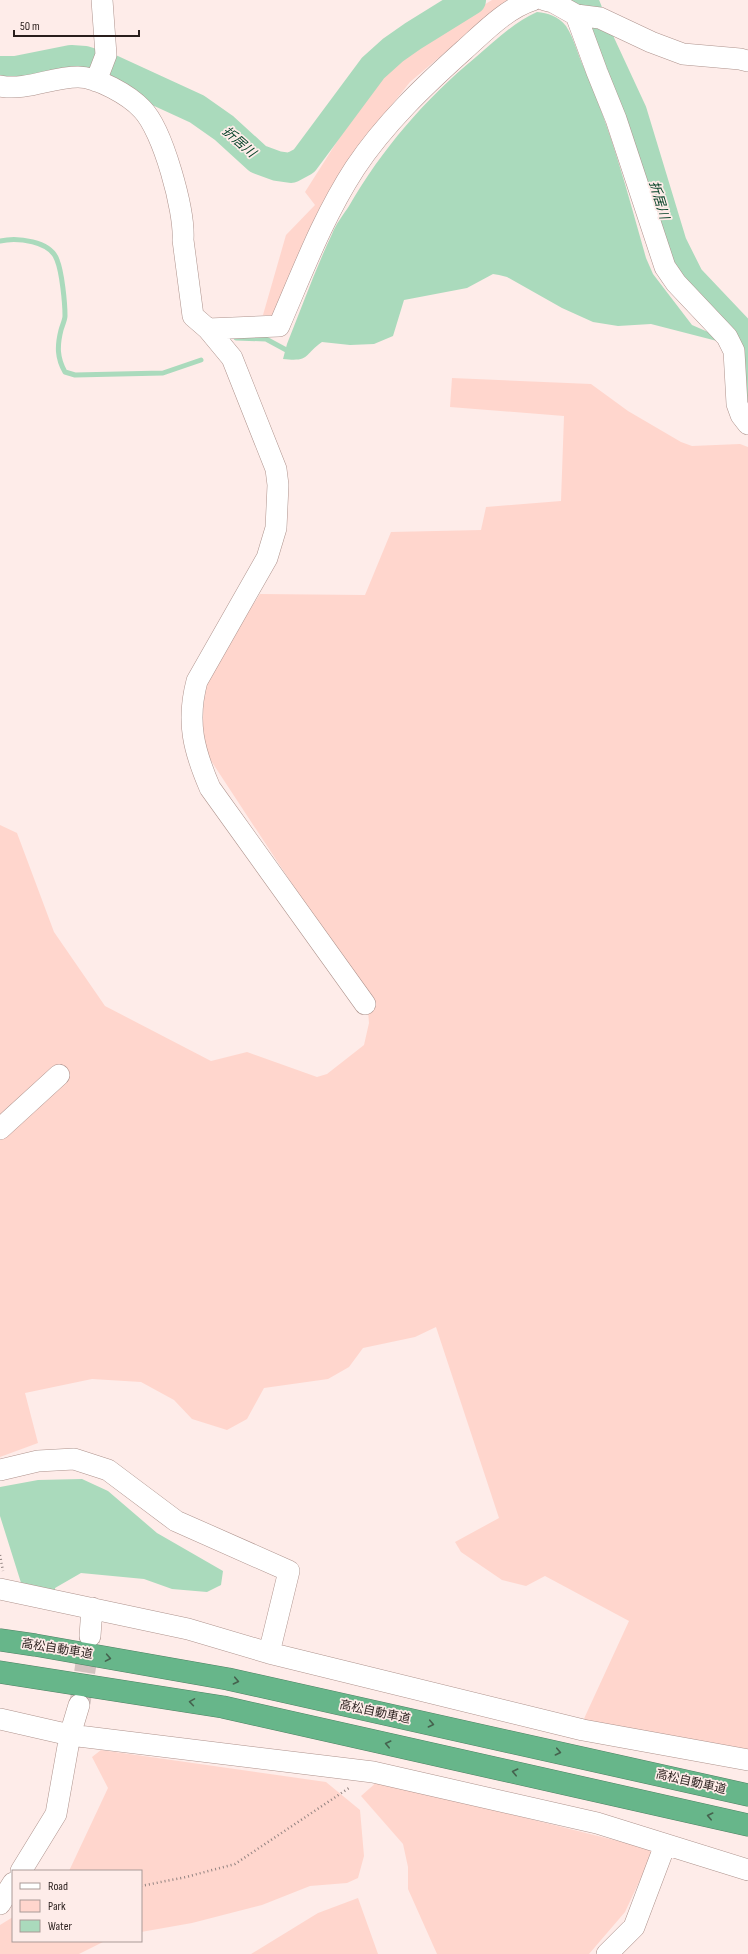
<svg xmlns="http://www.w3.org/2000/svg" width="748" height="1954" font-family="'Sofia Sans Condensed','Noto Sans JP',sans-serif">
  <rect width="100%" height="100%" fill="#feece9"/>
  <path fill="#ffd6cd" d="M 492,0 L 507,0 L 410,82 L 356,150 L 327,197 L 304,240 L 275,315 L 263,315 L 286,235 L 315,205 L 305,192 L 345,129 L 388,71 L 413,48 Z
    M 452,378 L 591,384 L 628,411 L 681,442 L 692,446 L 740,444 L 748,447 L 748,1751 L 582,1723 L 629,1621 L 545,1576 L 526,1586 L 502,1580 L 461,1552 L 455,1542 L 499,1518 L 436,1327 L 415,1337 L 363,1348 L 349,1367 L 328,1379 L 264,1388 L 247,1419 L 227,1430 L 192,1419 L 174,1400 L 141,1382 L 92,1379 L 25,1393 L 38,1443 L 0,1457 L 0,825 L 17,833 L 54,932 L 105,1006 L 211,1061 L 247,1052 L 317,1077 L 327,1074 L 364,1045 L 369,1023 L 367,998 L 202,747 L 204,690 L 214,664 L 260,594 L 365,595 L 391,532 L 481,530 L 486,507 L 561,501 L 564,416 L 450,407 Z
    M 101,1750 L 326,1782 L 360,1810 L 364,1856 L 358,1878 L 347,1883 L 310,1886 L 262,1905 L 192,1923 L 141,1932 L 141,1871 L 69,1871 L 108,1788 L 92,1757 Z
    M 378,1781 L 654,1850 L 625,1912 L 589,1954 L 437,1954 L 408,1889 L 408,1867 L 403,1844 L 361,1796 Z
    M 358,1898 L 378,1954 L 251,1954 L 318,1913 Z
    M 13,1917 L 13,1941 L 105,1941 L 79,1954 L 0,1954 L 0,1925 Z"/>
  <path fill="#aadabc" d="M 537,12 C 548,13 558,16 566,26 C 574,38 578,55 584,68 C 611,129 628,194 646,258 L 653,274 L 692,325 L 708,332 L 717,341 L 651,324 L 618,326 L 593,322 L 562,308 L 507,277 L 499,275 L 493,274 L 467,288 L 404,300 L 393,336 L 374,344 L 350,345 L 322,342 C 303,355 311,362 283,359 L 287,344 C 302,307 315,270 332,234 C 336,224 343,215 349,206 C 382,149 425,99 476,57 C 495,41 514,22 537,12 Z
    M 82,1479 L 108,1491 L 157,1533 L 223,1571 L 221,1585 L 207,1592 L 172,1589 L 144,1579 L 81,1573 L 55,1588 L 55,1594 L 22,1586 L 0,1516 L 0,1487 L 38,1480 Z"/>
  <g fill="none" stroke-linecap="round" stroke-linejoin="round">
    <path stroke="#aadabc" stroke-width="5" d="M 0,241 C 17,237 51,241 57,260 C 62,272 65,303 65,316 C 65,320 62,326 61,330 C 57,346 57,358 65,372 L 75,375 L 163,373 L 201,360
      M 236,338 L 266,339 L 290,352"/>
    <path stroke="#aadabc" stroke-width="30" d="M 583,0 L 600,43 L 632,112 L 672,244 L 689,278 L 742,334 L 748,387
      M 0,71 L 16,71 L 71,60 L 85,61 L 110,69 L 197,109 L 224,128 L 258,159 L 277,166 L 291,168 L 304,161 L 373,68 L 393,50 L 413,36 L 471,0"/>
    <path stroke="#d3c3c0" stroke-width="21" stroke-dasharray="21 10" stroke-linecap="butt" d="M 80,1703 L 90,1637"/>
    <defs>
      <path id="minor" d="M 545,0 L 553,2 L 576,15 L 600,18 L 651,42 L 683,54 L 740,59 L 748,61
        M 576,15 L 597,72 L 616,119 L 665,267 L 676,283 L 727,337 L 734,351 L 737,404 L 741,415 L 748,424
        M 96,81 L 106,55 L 102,0
        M 0,86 C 27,91 51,77 78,77 C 97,77 129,95 142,109 C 163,130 185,211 183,240 L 193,316 L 208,329 L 232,358 L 276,469 L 278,485 L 276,528 L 267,558 L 197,681 C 186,722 194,751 210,788 L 365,1004
        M 208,329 L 279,326 C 302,273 323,217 355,168 C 385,123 425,85 464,50 C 484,32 507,8 533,0
        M 0,1129 L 59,1075
        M 0,1470 L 38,1461 L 74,1459 L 108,1470 L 176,1521 L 289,1571 L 269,1653
        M 0,1589 L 188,1629 L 269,1653 L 583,1730 L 748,1760
        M 90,1636 L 92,1608
        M 0,1719 L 70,1735 L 373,1772 L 597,1823 L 748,1870
        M 21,1871 L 56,1814 L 70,1735 L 79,1705
        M 0,1904 L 13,1883
        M 607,1954 L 634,1927 L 665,1845"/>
      <path id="highway" d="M 0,1640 L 35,1645 L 228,1679 L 748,1795
        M 0,1672 L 223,1707 L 748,1825"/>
    </defs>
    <use href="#minor" stroke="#ae938d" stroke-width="22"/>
    <use href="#highway" stroke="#518164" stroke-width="23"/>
    <path stroke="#918380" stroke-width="2.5" stroke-dasharray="1 3" stroke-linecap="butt" d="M 0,1555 L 3,1571
      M 141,1886 L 186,1877 L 235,1864 L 349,1788"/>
    <use href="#minor" stroke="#fff" stroke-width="21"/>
    <use href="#highway" stroke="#67b68a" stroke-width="22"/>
  </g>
  <defs><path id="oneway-chevron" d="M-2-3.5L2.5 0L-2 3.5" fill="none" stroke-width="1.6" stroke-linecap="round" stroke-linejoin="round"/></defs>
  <g stroke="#45624e">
    <use href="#oneway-chevron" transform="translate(108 1658) rotate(10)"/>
    <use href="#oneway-chevron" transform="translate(236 1681) rotate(12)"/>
    <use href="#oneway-chevron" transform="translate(192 1702) rotate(-171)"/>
    <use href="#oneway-chevron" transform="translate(431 1724) rotate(12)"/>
    <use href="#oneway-chevron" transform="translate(388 1744) rotate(-167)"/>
    <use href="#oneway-chevron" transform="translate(558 1752) rotate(12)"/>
    <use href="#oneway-chevron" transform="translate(515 1772) rotate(-167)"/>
    <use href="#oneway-chevron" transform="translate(710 1816) rotate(-167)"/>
  </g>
  <g text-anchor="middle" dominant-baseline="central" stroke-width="3.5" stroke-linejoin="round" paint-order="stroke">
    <g font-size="12" fill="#291e1c" stroke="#feece9">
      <text transform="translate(57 1649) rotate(9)">高松自動車道</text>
      <text transform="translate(375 1712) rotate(12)">高松自動車道</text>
      <text transform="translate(691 1782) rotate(13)">高松自動車道</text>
    </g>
    <g font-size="13" font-style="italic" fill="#044227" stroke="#feece9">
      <text transform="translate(239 142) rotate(41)">折居川</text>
      <text transform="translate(659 200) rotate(73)">折居川</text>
    </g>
  </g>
  <rect x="12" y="1870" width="130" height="72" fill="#feece9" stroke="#a99a97"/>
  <rect x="20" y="1883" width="20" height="6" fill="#ffffff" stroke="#a99a97"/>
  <text x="48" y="1890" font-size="12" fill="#291e1c">Road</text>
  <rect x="20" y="1900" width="20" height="12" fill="#ffd6cd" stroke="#a99a97"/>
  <text x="48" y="1910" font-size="12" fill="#291e1c">Park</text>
  <rect x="20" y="1920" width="20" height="12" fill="#aadabc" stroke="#a99a97"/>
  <text x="48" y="1930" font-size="12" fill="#291e1c">Water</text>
  <path d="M14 30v6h125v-6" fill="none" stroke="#291e1c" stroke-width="2"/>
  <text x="20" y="30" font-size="12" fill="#291e1c" stroke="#feece9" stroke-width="3" paint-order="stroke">50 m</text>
</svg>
